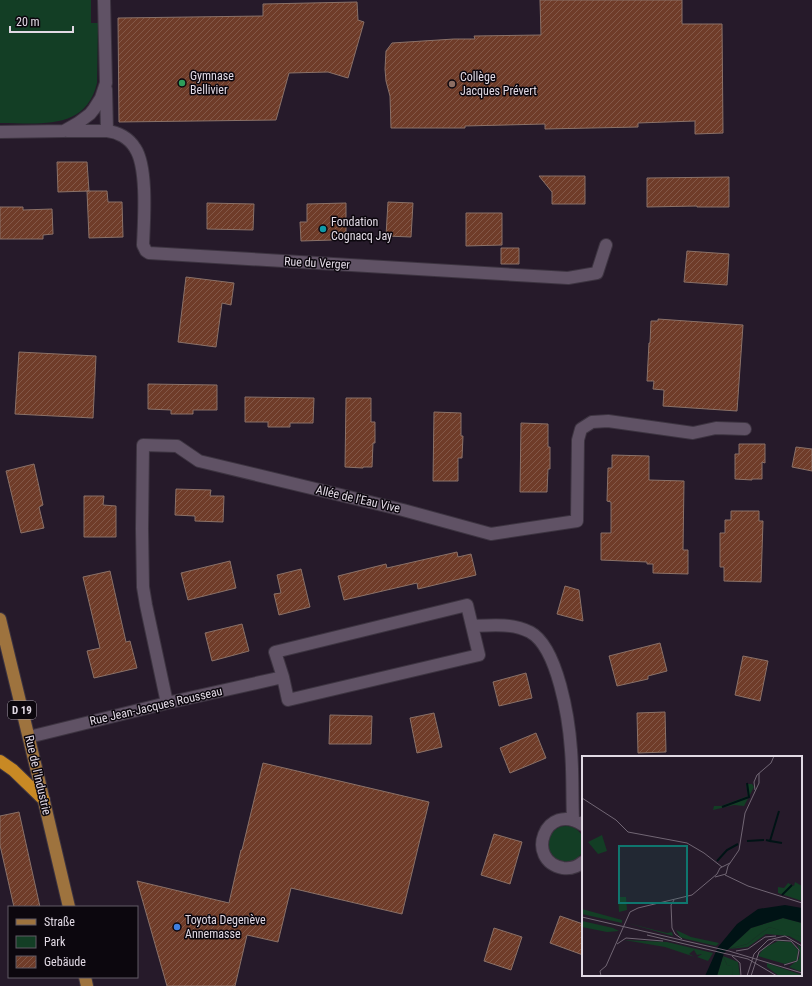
<svg xmlns="http://www.w3.org/2000/svg" width="812" height="986" font-family="'Roboto Condensed',sans-serif">
  <defs>
    <pattern id="building-hatch" width="6" height="6" patternUnits="userSpaceOnUse"><rect width="6" height="6" fill="#6f3c29"/><path d="M-1 1l2-2M0 6l6-6M5 7l2-2" fill="none" stroke="#835848"/></pattern>
  </defs>
  <rect width="100%" height="100%" fill="#261a2a"/>
  <path fill="#133e25" d="M 0,0 L 91,0 L 91,23 L 98,23 L 97,83 C 86,131 39,123 0,123 Z
    M548 844a18 18 0 1 1 36 0a18 18 0 1 1-36 0Z"/>
  <path fill="url(#building-hatch)" stroke="#8a7168" d="M 540,0 L 682,0 L 682,24 L 722,24 L 723,133 L 695,134 L 695,121 L 638,123 L 638,127 L 545,129 L 545,124 L 465,126 L 465,128 L 391,128 L 390,96 L 386,81 L 385,69 L 386,51 L 392,43 L 454,39 L 475,39 L 474,36 L 541,35 Z
    M 357,2 L 358,20 L 364,22 L 348,78 L 328,72 L 289,73 L 276,120 L 119,122 L 118,18 L 263,16 L 263,4 Z
    M 57,162 L 87,162 L 89,191 L 58,192 Z
    M 539,176 L 585,176 L 585,204 L 552,204 L 552,192 Z
    M 729,177 L 729,207 L 697,207 L 697,206 L 647,207 L 647,178 Z
    M 87,191 L 107,191 L 108,202 L 122,202 L 123,237 L 89,238 Z
    M 388,202 L 413,203 L 411,237 L 386,236 Z
    M 207,203 L 254,204 L 253,230 L 207,229 Z
    M 346,203 L 346,237 L 333,237 L 333,240 L 301,241 L 300,222 L 307,222 L 307,204 Z
    M 0,207 L 23,207 L 23,210 L 52,209 L 53,234 L 43,235 L 43,239 L 0,239 Z
    M 466,213 L 502,213 L 502,245 L 466,246 Z
    M 501,248 L 519,248 L 519,264 L 501,264 Z
    M 687,251 L 729,254 L 727,285 L 684,282 Z
    M 186,277 L 234,283 L 231,305 L 222,303 L 216,347 L 178,342 Z
    M 658,319 L 743,325 L 737,411 L 663,406 L 664,390 L 653,389 L 654,381 L 647,381 L 649,343 L 650,343 L 651,321 L 658,321 Z
    M 19,352 L 96,356 L 93,418 L 15,414 Z
    M 148,384 L 217,385 L 217,410 L 193,410 L 193,414 L 171,414 L 171,410 L 148,409 Z
    M 245,397 L 314,398 L 313,423 L 290,423 L 290,427 L 268,427 L 268,422 L 245,422 Z
    M 346,398 L 371,398 L 371,422 L 375,422 L 375,443 L 373,443 L 372,467 L 363,467 L 363,468 L 345,467 Z
    M 434,412 L 461,413 L 461,436 L 463,436 L 462,458 L 458,458 L 458,481 L 433,481 Z
    M 521,423 L 548,424 L 548,447 L 550,447 L 550,469 L 548,469 L 547,492 L 520,492 Z
    M 739,444 L 765,444 L 765,463 L 762,462 L 762,479 L 752,479 L 752,480 L 735,479 L 735,454 L 739,454 Z
    M 796,447 L 812,449 L 812,471 L 792,467 Z
    M 612,455 L 649,456 L 649,480 L 684,481 L 683,550 L 688,550 L 688,574 L 653,573 L 653,564 L 647,564 L 647,562 L 601,560 L 601,533 L 611,533 L 611,502 L 607,501 L 608,468 L 612,468 Z
    M 34,464 L 43,505 L 39,507 L 44,528 L 21,533 L 6,471 Z
    M 176,489 L 211,490 L 210,496 L 224,496 L 223,522 L 195,521 L 195,516 L 175,515 Z
    M 84,496 L 104,496 L 103,505 L 116,506 L 116,537 L 84,537 Z
    M 731,511 L 759,511 L 759,521 L 763,521 L 761,582 L 724,581 L 724,567 L 720,567 L 720,533 L 725,533 L 725,520 L 731,520 Z
    M 457,552 L 458,557 L 471,554 L 476,575 L 418,589 L 417,583 L 344,600 L 338,576 L 386,564 L 387,568 Z
    M 230,561 L 236,588 L 188,600 L 181,573 Z
    M 301,569 L 310,607 L 279,615 L 274,594 L 281,593 L 277,575 Z
    M 110,571 L 126,642 L 130,641 L 137,668 L 94,678 L 87,651 L 100,648 L 83,577 Z
    M 565,586 L 579,590 L 583,621 L 557,614 Z
    M 242,624 L 249,651 L 212,661 L 205,633 Z
    M 660,643 L 667,671 L 648,676 L 648,679 L 617,686 L 609,656 Z
    M 743,656 L 768,661 L 760,701 L 735,695 Z
    M 526,673 L 532,698 L 499,706 L 493,682 Z
    M 665,712 L 666,752 L 638,753 L 637,713 Z
    M 434,713 L 442,747 L 417,753 L 410,718 Z
    M 330,715 L 372,716 L 371,744 L 329,744 Z
    M 536,733 L 546,758 L 510,773 L 500,748 Z
    M 263,763 L 429,802 L 402,914 L 291,888 L 278,942 L 247,935 L 235,986 L 167,986 L 137,881 L 229,903 L 241,850 L 242,850 Z
    M 19,812 L 40,907 L 14,907 L 0,845 L 0,816 Z
    M 494,834 L 522,842 L 510,884 L 481,875 Z
    M 560,916 L 583,924 L 583,955 L 550,943 Z
    M 494,928 L 522,937 L 511,970 L 484,961 Z"/>
  <g fill="none" stroke-linecap="round" stroke-linejoin="round">
    <defs>
      <path id="minor" d="M 67,131 L 107,131 L 106,89
        M 107,131 C 118,132 129,138 135,148 C 148,167 144,221 143,245 L 146,251 L 149,253 L 568,278 L 597,273 L 606,245
        M 0,132 L 64,131 L 78,123 L 90,114 L 94,109 L 101,98 L 106,83 L 104,0
        M 473,626 C 492,625 512,623 530,632 C 558,647 569,720 571,750 C 573,773 572,796 573,820
        M 167,703 L 146,605 L 143,587 L 142,529 L 143,445 L 177,446 L 199,461 L 403,510 L 491,534 L 577,521 L 578,440 L 581,429 L 592,422 L 608,421 L 693,433 L 716,428 L 745,429
        M 29,737 L 167,703 L 283,677 L 288,700 L 479,655 L 467,605 L 275,652 L 283,677
        M 583,825 C 545,800 524,861 563,868 C 570,869 577,867 583,862"/>
      <path id="major" d="M 0,619 L 39,780 L 69,907
        M 85,977 L 87,986"/>
      <path id="highway" d="M 0,761 L 13,770 L 44,800"/>
    </defs>
    <use href="#minor" stroke="#3d3441" stroke-width="14"/>
    <use href="#major" stroke="#3d3441" stroke-width="14"/>
    <use href="#highway" stroke="#3d3441" stroke-width="14"/>
    <use href="#minor" stroke="#605265" stroke-width="12"/>
    <use href="#major" stroke="#9e733e" stroke-width="12"/>
    <use href="#highway" stroke="#c88924" stroke-width="12"/>
  </g>
  <circle fill="#2e9e5b" stroke="#0c070e" stroke-width="1.5" cx="182" cy="83" r="4"/>
  <circle fill="#8d6e63" stroke="#0c070e" stroke-width="1.5" cx="452" cy="84" r="4"/>
  <circle fill="#0f9aa8" stroke="#0c070e" stroke-width="1.5" cx="323" cy="229" r="4"/>
  <circle fill="#3f7fe0" stroke="#0c070e" stroke-width="1.5" cx="177" cy="927" r="4"/>
  <g text-anchor="middle" dominant-baseline="central" stroke-width="3" stroke-linejoin="round" paint-order="stroke">
    <rect fill="#0c070e" stroke="#a19aa4" stroke-width="1" x="8" y="701" width="28" height="18" rx="3"/>
    <g font-size="11" font-weight="bold" fill="#e1d9e4">
      <text x="22" y="710">D 19</text>
    </g>
    <g font-size="12" fill="#e1d9e4" stroke="#0c070e" text-anchor="start">
      <text x="190" y="76">Gymnase<tspan x="190" dy="14">Bellivier</tspan></text>
      <text x="460" y="77">Collège<tspan x="460" dy="14">Jacques Prévert</tspan></text>
      <text x="331" y="222">Fondation<tspan x="331" dy="14">Cognacq Jay</tspan></text>
      <text x="185" y="920">Toyota Degenève<tspan x="185" dy="14">Annemasse</tspan></text>
    </g>
    <g font-size="12" fill="#e1d9e4" stroke="#0c070e">
      <text transform="translate(317 263) rotate(3)">Rue du Verger</text>
      <text transform="translate(358 499) rotate(13)">Allée de l'Eau Vive</text>
      <text transform="translate(156 706) rotate(-13)">Rue Jean-Jacques Rousseau</text>
      <text transform="translate(38 775) rotate(77)">Rue de l'Industrie</text>
    </g>
  </g>
  <g transform="translate(582 756)">
    <rect width="220" height="220" fill="#261a2a"/>
    <path d="M 164,28 L 170,28 L 172,31 L 162,50 L 152,49 L 131,54 L 132,50 L 139,50 L 166,40 ZM 20,79 L 25,95 L 16,98 L 6,86 ZM 213,126 L 220,130 L 220,145 L 196,137 L 196,131 L 202,132 L 206,127 L 212,130 ZM 36,141 L 44,141 L 45,154 L 37,156 ZM 0,153 L 40,164 L 40,167 L 0,158 ZM 0,165 L 31,172 L 37,175 L 25,176 L 0,171 ZM 45,167 L 85,177 L 90,176 L 91,180 ZM 187,171 L 214,178 L 220,181 L 220,187 L 207,180 L 184,178 L 166,191 L 147,193 L 165,188 ZM 94,174 L 109,181 L 137,187 L 134,190 L 104,183 L 98,181 ZM 42,184 L 85,186 L 131,197 L 126,205 L 115,201 L 120,198 L 115,199 L 112,194 L 107,198 L 113,201 L 83,191 ZM 196,185 L 209,186 L 216,194 L 215,204 L 203,208 L 176,200 L 182,192 ZM 215,188 L 220,192 L 220,216 L 207,211 L 217,203 L 218,196 ZM 141,200 L 156,206 L 158,220 L 148,220 L 151,218 L 148,210 L 145,209 ZM 185,207 L 220,219 L 220,220 L 197,220 L 185,211 Z" fill="#133e25"/>
    <path d="M 201,162 L 220,167 L 220,181 L 187,171 L 165,188 L 146,193 L 169,172 ZM 141,200 L 145,209 L 150,210 L 151,218 L 148,220 L 135,220 Z" fill="#133e25"/>
    <path d="M 203,149 L 220,152 L 220,167 L 201,162 L 169,172 L 142,197 L 135,220 L 123,220 L 136,191 L 155,168 L 176,153 Z" fill="#001315"/>
    <path fill="none" stroke="#001315" stroke-width="2" d="M 140,51 L 167,41 L 165,27M 184,84 L 188,85 L 197,55M 165,85 L 182,84M 188,85 L 200,87M 135,105 L 145,94 L 156,88M 200,139 L 210,129"/>
    <path fill="none" stroke="#716674" stroke-width="1" d="M 173,34 L 172,26 L 175,19 L 189,7 L 192,0M 0,42 L 34,64 L 46,76 L 105,87 L 122,97 L 140,111M 143,119 L 166,130 L 220,147M 133,121 L 144,118 L 146,110 L 157,94 L 163,57 L 177,27 L 177,17M 92,144 L 89,149 L 90,172 L 93,178 L 100,183M 0,161 L 147,195 L 220,217M 65,179 L 166,203 L 195,220M 35,188 L 44,182 L 81,185M 154,195 L 166,193 L 183,181 L 194,180M 150,200 L 158,207 L 159,220M 19,220 L 18,215 L 24,210 L 48,156 L 56,152 L 110,139 L 135,118 L 138,112 L 148,107M 165,220 L 172,198 L 186,184 L 203,180 L 220,190M 169,220 L 177,196 L 193,184 L 209,185 L 217,194 L 215,205 L 202,209"/>
    <path fill="#0f766e" fill-opacity="0.15" stroke="#0f766e" stroke-width="2" d="M 37,90 L 105,90 L 105,147 L 37,147 Z"/>
    <rect width="220" height="220" fill="none" stroke="#e1d9e4" stroke-width="2"/>
  </g>
  <rect x="8" y="906" width="130" height="72" fill="#0c070e" stroke="#615b64"/>
  <rect x="16" y="919" width="20" height="6" fill="#9e733e" stroke="#615b64"/>
  <text x="44" y="926" font-size="12" fill="#e1d9e4">Straße</text>
  <rect x="16" y="936" width="20" height="12" fill="#133e25" stroke="#615b64"/>
  <text x="44" y="946" font-size="12" fill="#e1d9e4">Park</text>
  <rect x="16" y="956" width="20" height="12" fill="url(#building-hatch)" stroke="#615b64"/>
  <text x="44" y="966" font-size="12" fill="#e1d9e4">Gebäude</text>
  <path d="M10 26v6h63v-6" fill="none" stroke="#e1d9e4" stroke-width="2"/>
  <text x="16" y="26" font-size="12" fill="#e1d9e4" stroke="#0c070e" stroke-width="3" paint-order="stroke">20 m</text>
</svg>
